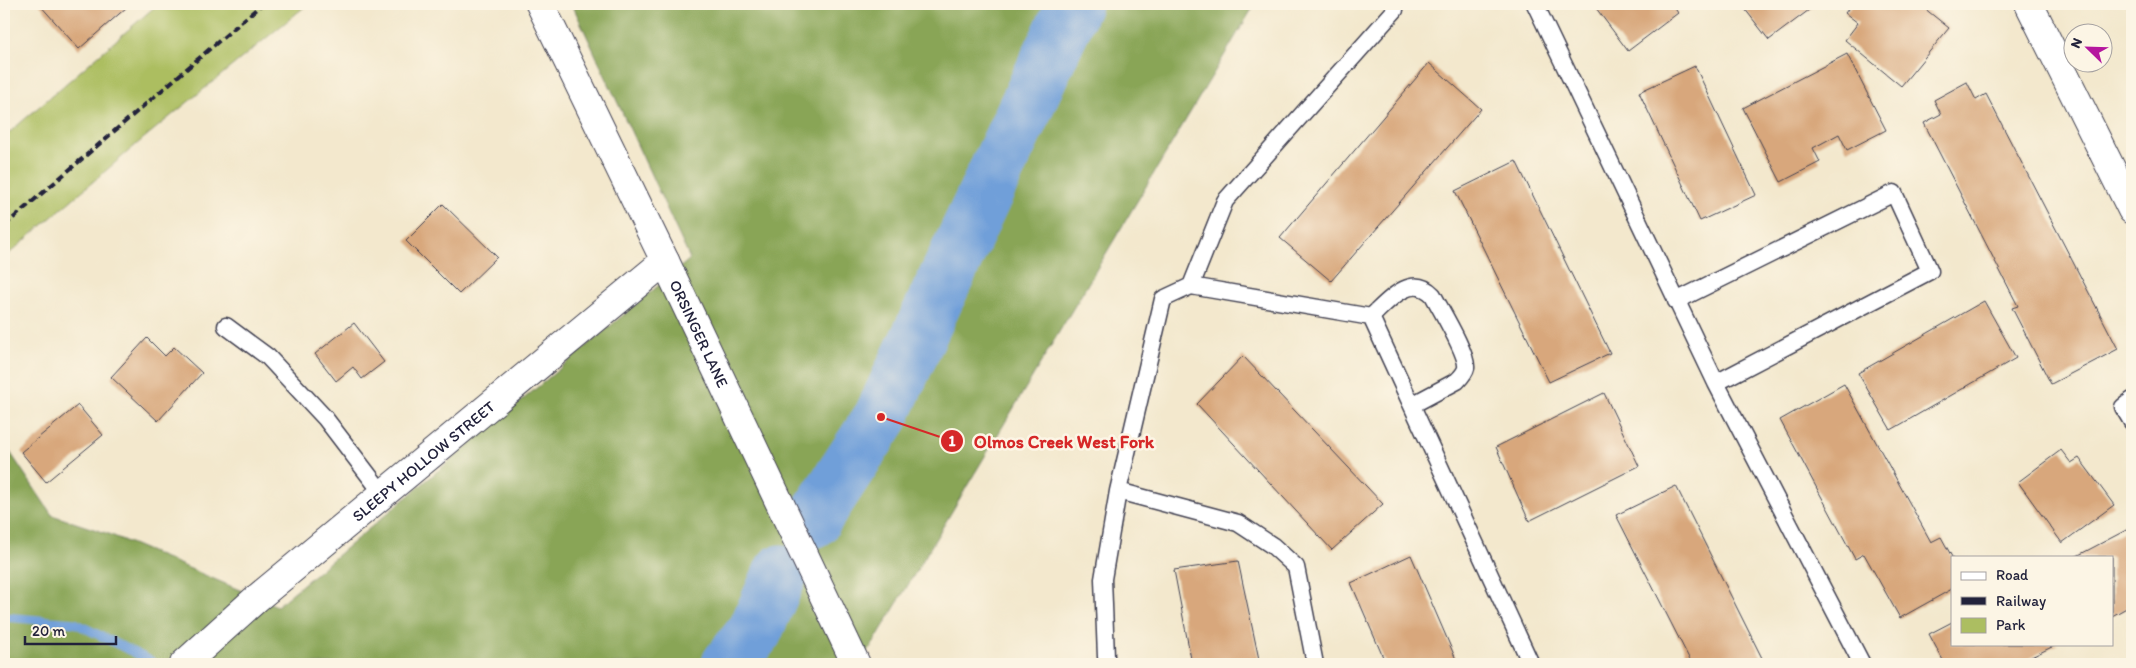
<svg xmlns="http://www.w3.org/2000/svg" width="2136" height="668" font-family="Itim,sans-serif">
  <rect width="100%" height="100%" fill="#fcf5e5"/>
  <filter id="ink" filterUnits="userSpaceOnUse"><feTurbulence type="fractalNoise" baseFrequency=".02" numOctaves="2"/><feDisplacementMap in="SourceGraphic" scale="10" xChannelSelector="R" yChannelSelector="G"/><feConvolveMatrix kernelMatrix="1 2 1 2 8 2 1 2 1" color-interpolation-filters="sRGB"/></filter>
  <filter id="wash" filterUnits="userSpaceOnUse"><feTurbulence type="fractalNoise" baseFrequency=".0096" numOctaves="4" result="noise"/><feDisplacementMap in="SourceGraphic" scale="20" xChannelSelector="R" yChannelSelector="G"/><feGaussianBlur stdDeviation="1.12" result="paint"/><feColorMatrix in="noise" values="0 0 0 0 0 0 0 0 0 0 0 0 0 0 0 0 0 1.4 0 .05"/><feComposite in="paint" operator="in"/></filter>
  <g filter="url(#wash)">
    <rect width="100%" height="100%" fill="#f3e8cd"/>
    <path fill="#acbe61" stroke="#67704e" d="M 158,4 L 308,4 L 144,138 L 4,258 L 4,137 Z"/>
    <path fill="#89a557" stroke="#566449" d="M 572,4 L 1255,4 L 871,647 L 855,664 L 4,664 L 4,443 L 52,515 L 109,534 L 277,606 L 690,259 Z"/>
    <g fill="none" stroke-linecap="round" stroke-linejoin="round">
      <path stroke="#709fd9" stroke-width="9" d="M 4,617 L 75,623 L 151,661"/>
      <path stroke="#709fd9" stroke-width="55" d="M 813,521 L 881,417 L 1074,4
        M 729,664 L 755,631 L 781,572"/>
    </g>
    <g id="blocks">
      <path fill="#d8a77b" d="M 39,4 L 125,4 L 127,7 L 79,49 Z
        M 1593,4 L 1672,4 L 1678,13 L 1628,51 Z
        M 1741,4 L 1817,4 L 1769,40 Z
        M 1852,4 L 1919,4 L 1949,28 L 1901,86 L 1845,40 L 1858,23 L 1845,13 Z
        M 1847,54 L 1886,130 L 1847,150 L 1839,134 L 1813,148 L 1820,162 L 1781,182 L 1743,108 Z
        M 1429,63 L 1481,109 L 1331,281 L 1280,238 Z
        M 1695,66 L 1756,195 L 1700,221 L 1639,92 Z
        M 1967,82 L 1976,100 L 1986,94 L 2118,349 L 2051,384 L 2012,308 L 2018,306 L 1924,123 L 1941,114 L 1934,100 Z
        M 1516,161 L 1610,353 L 1549,382 L 1455,191 Z
        M 443,204 L 497,257 L 459,294 L 406,241 Z
        M 1984,301 L 2016,358 L 1891,430 L 1858,373 Z
        M 354,323 L 384,362 L 362,379 L 353,367 L 336,381 L 315,354 Z
        M 147,338 L 165,356 L 174,347 L 202,373 L 158,421 L 111,377 Z
        M 1243,356 L 1383,504 L 1332,550 L 1197,404 Z
        M 1844,384 L 1931,542 L 1941,537 L 1952,557 L 1952,589 L 1900,618 L 1864,554 L 1855,559 L 1780,420 Z
        M 1604,393 L 1639,466 L 1529,521 L 1496,447 Z
        M 78,405 L 103,435 L 46,482 L 21,452 Z
        M 2061,450 L 2071,463 L 2079,458 L 2114,505 L 2062,543 L 2018,482 Z
        M 1676,486 L 1765,664 L 1692,664 L 1616,515 Z
        M 2132,527 L 2132,605 L 2112,616 L 2112,557 L 2075,557 Z
        M 1411,555 L 1458,664 L 1386,664 L 1351,583 Z
        M 1238,561 L 1260,664 L 1192,664 L 1174,570 Z
        M 1952,622 L 1952,644 L 2058,644 L 2017,664 L 1945,664 L 1929,634 Z"/>
    </g>
  </g>
  <g filter="url(#ink)">
    <use href="#blocks" fill-opacity="0" stroke="#414051" stroke-width="1"/>
    <g fill="none" stroke-linecap="round" stroke-linejoin="round">
      <defs>
        <path id="service" d="M 1535,4 L 1716,383 L 1862,664
          M 1191,286 L 1225,201 L 1395,10
          M 1676,301 L 1894,193 L 1930,271 L 1716,383
          M 1371,317 L 1531,664
          M 1371,317 C 1387,302 1411,272 1433,295 C 1440,309 1468,354 1466,368 C 1465,373 1461,377 1457,381 L 1412,405
          M 226,326 L 268,357 L 325,418 L 383,494
          M 2132,400 L 2123,407 L 2132,422
          M 1106,657 L 1103,579 L 1118,491
          M 1315,664 L 1296,567 L 1273,546 L 1238,523 L 1118,491 L 1163,299 L 1191,286 L 1371,317"/>
        <g id="minor">
          <path id="s1" d="M 540,4 L 665,261 L 856,664"/>
          <path d="M 2029,4 L 2132,210"/>
          <path id="s2" d="M 184,664 L 256,599 L 665,261"/>
        </g>
      </defs>
      <use href="#service" stroke="#414051" stroke-width="19"/>
      <use href="#minor" stroke="#414051" stroke-width="30"/>
      <use href="#service" stroke="#fff" stroke-width="16"/>
      <use href="#minor" stroke="#fff" stroke-width="28"/>
      <path stroke="#22223b" stroke-width="4" stroke-dasharray="8 4" stroke-linecap="butt" d="M 4,226 L 262,4"/>
    </g>
  </g>
  <g text-anchor="middle" dominant-baseline="central" stroke-width="5" stroke-linejoin="round" paint-order="stroke">
    <g font-size="16" fill="#22223b" stroke="#fcf5e5">
      <text stroke="none"><textPath href="#s1" startOffset="366">ORSINGER LANE</textPath></text>
      <text stroke="none"><textPath href="#s2" startOffset="314">SLEEPY HOLLOW STREET</textPath></text>
    </g>
  </g>
  <path fill="none" stroke="#d62828" stroke-width="2" d="M881 417L952 441"/>
  <g fill="#d62828" stroke="#fcf5e5" stroke-width="2">
    <circle cx="881" cy="417" r="5"/>
    <circle cx="952" cy="441" r="12"/>
  </g>
  <g font-size="15" text-anchor="middle" font-weight="bold" fill="#fff">
    <text x="952" y="446">1</text>
  </g>
  <g font-size="18" text-anchor="middle" font-weight="bold" fill="#d62828" stroke="#fcf5e5" stroke-width="5" stroke-linejoin="round" paint-order="stroke">
    <text x="1064" y="448">Olmos Creek West Fork</text>
  </g>
  <rect width="2136" height="668" fill="none" stroke="#fcf5e5" stroke-width="20"/>
  <rect x="1951" y="556" width="162" height="90" fill="#fcf5e5" stroke="#a5a1a1"/>
  <rect x="1961" y="572" width="25" height="8" fill="#ffffff" stroke="#a5a1a1"/>
  <text x="1996" y="580" font-size="15" fill="#22223b">Road</text>
  <rect x="1961" y="597" width="25" height="8" fill="#22223b" stroke="#a5a1a1"/>
  <text x="1996" y="606" font-size="15" fill="#22223b">Railway</text>
  <rect x="1961" y="618" width="25" height="15" fill="#acbe61" stroke="#a5a1a1"/>
  <text x="1996" y="630" font-size="15" fill="#22223b">Park</text>
  <g transform="translate(2088 48) rotate(293)"><circle r="24" fill="#fcf5e5" stroke="#a5a1a1"/>
  <path d="M0-4L9 19L0 12L-9 19Z" fill="#b5179e"/>
  <text y="-8" font-size="14" font-weight="bold" text-anchor="middle" fill="#22223b">N</text>
  </g>
  <path d="M25 636v8h91v-8" fill="none" stroke="#22223b" stroke-width="2.5"/>
  <text x="32" y="636" font-size="15" fill="#22223b" stroke="#fcf5e5" stroke-width="4" paint-order="stroke">20 m</text>
</svg>
